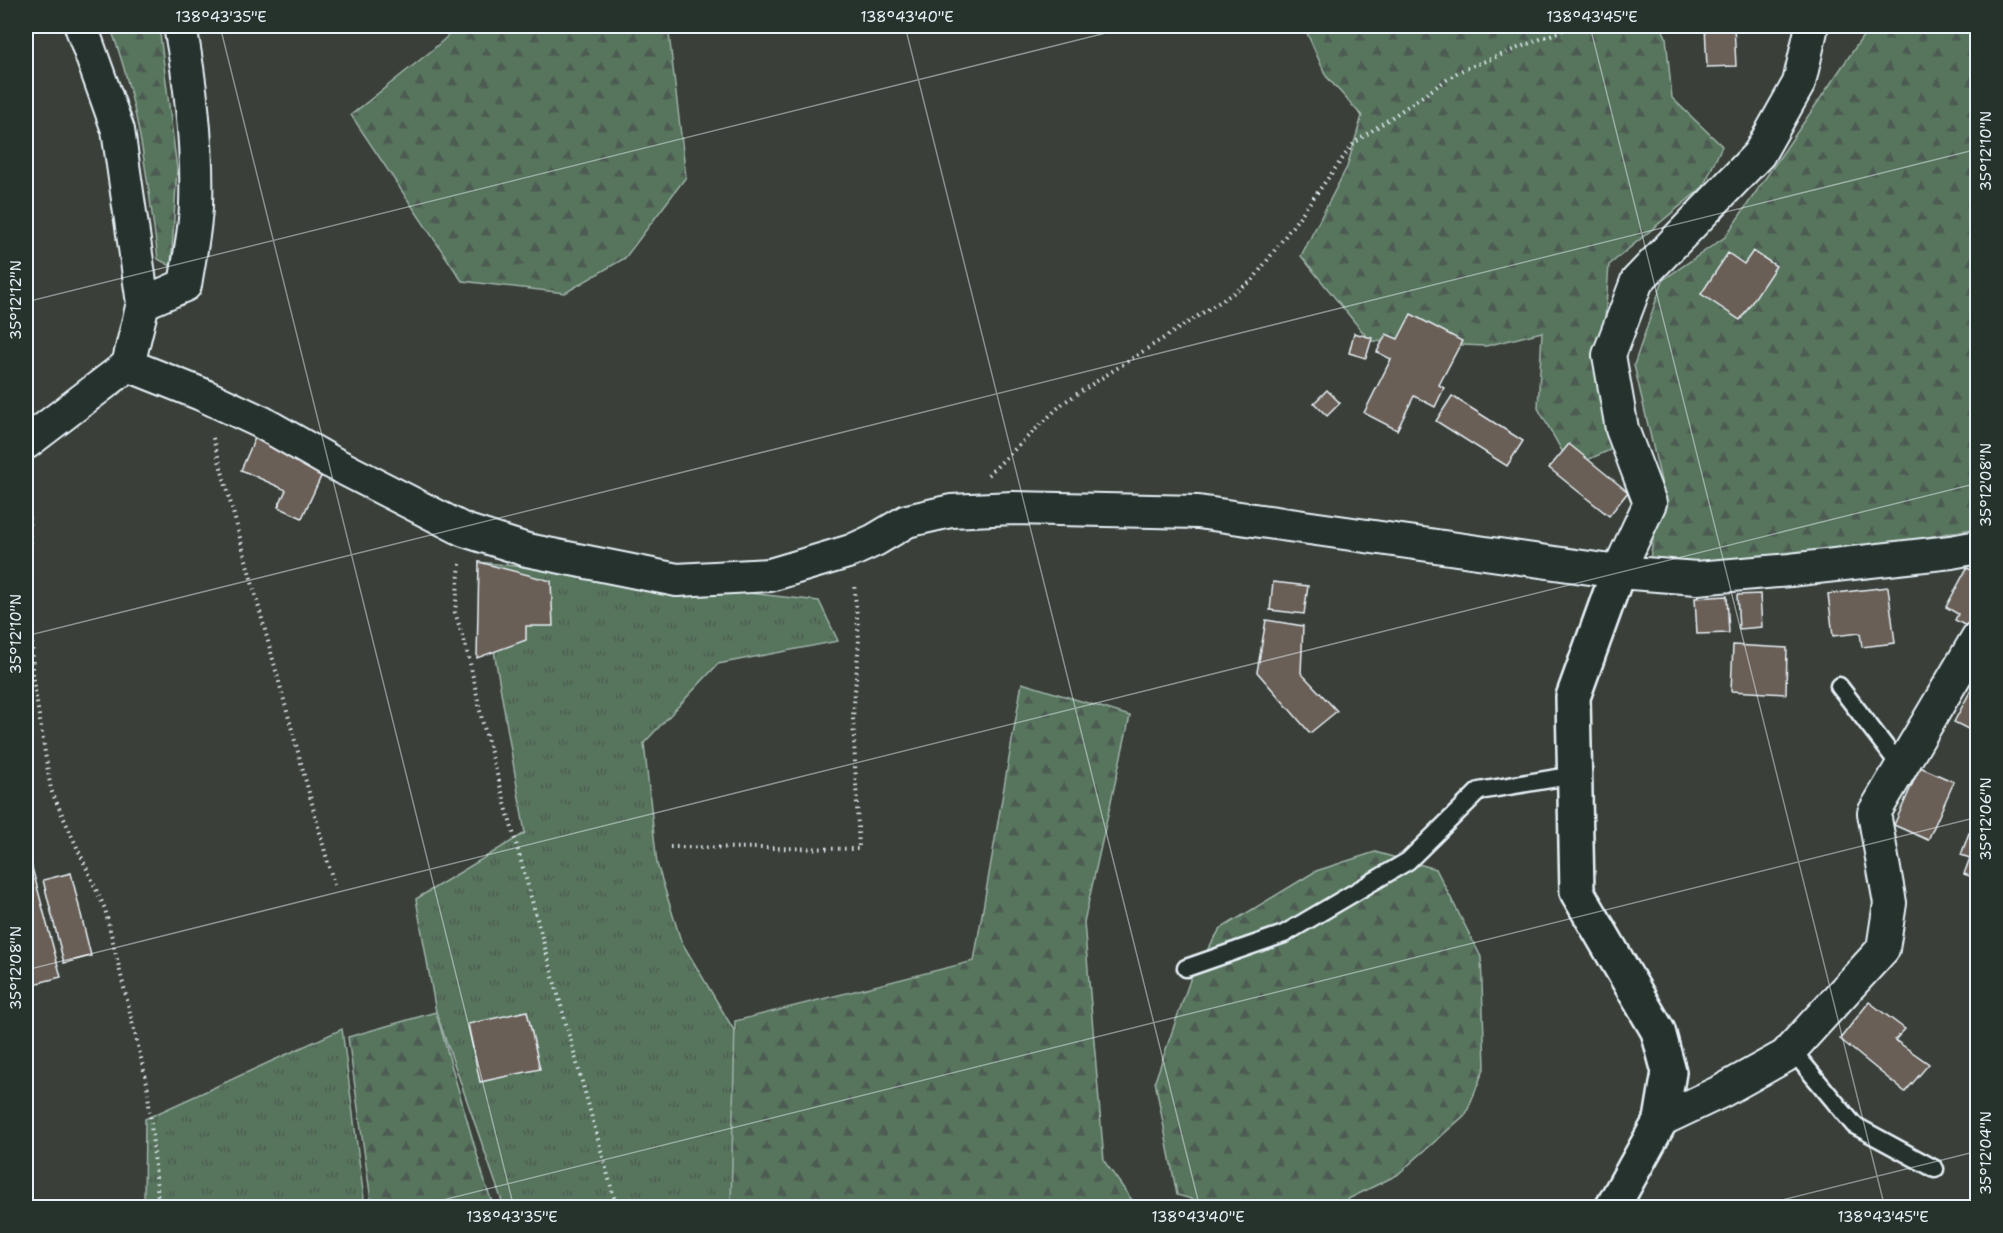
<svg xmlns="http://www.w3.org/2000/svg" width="2003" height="1233" font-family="'Shantell Sans',sans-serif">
  <defs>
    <pattern id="grass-tufts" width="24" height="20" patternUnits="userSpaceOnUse" patternTransform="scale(1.5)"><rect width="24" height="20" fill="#56745c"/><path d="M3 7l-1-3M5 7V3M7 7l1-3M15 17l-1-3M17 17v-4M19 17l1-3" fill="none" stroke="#4d5c52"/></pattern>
    <pattern id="forest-firs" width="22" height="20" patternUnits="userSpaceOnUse" patternTransform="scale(1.5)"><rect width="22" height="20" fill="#56745c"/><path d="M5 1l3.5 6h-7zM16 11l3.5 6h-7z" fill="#4d5c52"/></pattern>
  </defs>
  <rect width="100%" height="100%" fill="#3a4039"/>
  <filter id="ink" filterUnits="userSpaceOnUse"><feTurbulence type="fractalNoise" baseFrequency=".0167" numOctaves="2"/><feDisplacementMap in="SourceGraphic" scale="12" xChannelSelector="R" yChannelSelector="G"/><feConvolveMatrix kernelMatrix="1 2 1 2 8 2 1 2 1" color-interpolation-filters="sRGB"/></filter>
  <g filter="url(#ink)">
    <path fill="url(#grass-tufts)" stroke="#9fb2aa" stroke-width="1.5" d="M 479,562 L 819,601 L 838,641 L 718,664 L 644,743 L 657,864 L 681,941 L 735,1032 L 735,1207 L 504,1207 L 436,1012 L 416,899 L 525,833 Z
      M 342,1029 L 365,1207 L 144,1207 L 145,1119 Z"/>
    <path fill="url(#forest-firs)" stroke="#9fb2aa" stroke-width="1.5" d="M 110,26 L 159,26 L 177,169 L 171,266 L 158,259 C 148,181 138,100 110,26 Z
      M 459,26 L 668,26 L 686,177 L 625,258 L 565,293 L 462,281 L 351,115 L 430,52 Z
      M 1304,26 L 1661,26 L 1666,37 L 1672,98 L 1722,146 L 1703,187 L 1609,265 L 1604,332 L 1610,450 L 1571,467 L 1538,408 L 1542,332 L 1486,346 L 1370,341 L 1301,256 L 1347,167 L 1362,116 L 1326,76 Z
      M 1870,26 L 1977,26 L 1977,528 L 1862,549 L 1756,564 L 1649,565 L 1662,485 L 1634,365 L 1663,280 L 1725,237 Z
      M 1022,683 L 1130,716 L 1084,922 L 1104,1161 L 1137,1207 L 731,1207 L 735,1021 L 974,961 Z
      M 1375,852 L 1436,869 L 1481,957 L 1485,1066 L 1466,1114 L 1397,1175 L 1338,1204 L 1324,1207 L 1220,1207 L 1177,1195 L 1155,1081 L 1191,977 L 1220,929 L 1316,871 Z
      M 436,1012 L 486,1186 L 494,1207 L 372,1207 L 348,1037 Z"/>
    <path fill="#6a5e56" stroke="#e8f1f8" stroke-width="1.5" d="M 1705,26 L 1734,26 L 1736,66 L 1707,67 Z
      M 1753,251 L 1776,266 L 1740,320 L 1701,294 L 1728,253 L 1744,264 Z
      M 1411,314 L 1462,341 L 1439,385 L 1444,388 L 1435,407 L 1414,396 L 1397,430 L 1364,413 L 1391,359 L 1377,352 L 1386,334 L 1398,339 Z
      M 1354,333 L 1372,338 L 1366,358 L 1349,353 Z
      M 1327,390 L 1340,403 L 1327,416 L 1314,403 Z
      M 1452,396 L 1523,441 L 1507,466 L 1436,421 Z
      M 255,438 L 324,470 L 302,518 L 278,507 L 286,490 L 241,470 Z
      M 1569,444 L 1628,492 L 1609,516 L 1549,468 Z
      M 479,562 L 551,581 L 553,626 L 526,626 L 526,640 L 477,658 Z
      M 1967,568 L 1978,573 L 1978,618 L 1972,629 L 1955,620 L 1958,614 L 1946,607 Z
      M 1273,582 L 1308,586 L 1304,614 L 1270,610 Z
      M 1888,587 L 1895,643 L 1862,647 L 1860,633 L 1833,636 L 1828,594 Z
      M 1760,594 L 1762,627 L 1739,629 L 1737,595 Z
      M 1727,596 L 1729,633 L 1697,634 L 1695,598 Z
      M 1266,620 L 1303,626 L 1301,673 L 1337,711 L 1310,733 L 1257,672 Z
      M 1733,645 L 1787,648 L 1786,694 L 1731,691 Z
      M 1978,677 L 1978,734 L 1954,722 Z
      M 1920,767 L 1954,782 L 1928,840 L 1894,825 Z
      M 1969,833 L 1978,836 L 1978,879 L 1964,874 L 1970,858 L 1961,855 Z
      M 26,845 L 61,977 L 26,986 Z
      M 71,873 L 91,956 L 64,963 L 43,880 Z
      M 1869,1002 L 1905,1029 L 1895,1040 L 1929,1064 L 1905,1092 L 1840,1039 Z
      M 527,1011 L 540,1069 L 480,1082 L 468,1024 Z"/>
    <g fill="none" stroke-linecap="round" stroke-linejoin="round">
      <defs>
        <path id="service" d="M 1839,686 L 1901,767
          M 1186,968 L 1284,934 L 1408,861 L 1479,791 L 1575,775
          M 1791,1049 L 1854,1125 L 1935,1169"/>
        <path id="minor" d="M 143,303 L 185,285 C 189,259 195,232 196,206 C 198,146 191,85 180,26
          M 128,365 L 201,394 L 261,422 L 331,462 L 464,530 L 527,550 L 677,580 L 770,575 L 851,551 L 875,540 L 907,521 L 951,511 L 1013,508 L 1198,512 L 1618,572 L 1697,578 L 1790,570 L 1951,552 L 1978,547
          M 26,443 L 128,365 L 143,303 L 118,130 L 81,26
          M 1618,572 L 1650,503 L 1622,429 L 1609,355 L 1637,281 L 1759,154 L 1799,83 L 1812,26
          M 1661,1120 L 1722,1091 L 1785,1056 L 1883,949 L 1890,903 L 1874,813 L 1978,637"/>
        <path id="tertiary" d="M 1612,1208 L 1661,1120 L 1669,1072 L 1658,1031 L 1577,892 L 1573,697 L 1618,572"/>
      </defs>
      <use href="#service" stroke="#e8f1f8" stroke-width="21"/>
      <use href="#minor" stroke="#e8f1f8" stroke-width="36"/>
      <use href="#tertiary" stroke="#e8f1f8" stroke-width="38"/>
      <path stroke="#e8f1f8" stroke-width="4" stroke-dasharray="1.5 4.5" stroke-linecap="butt" d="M 213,438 L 334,885
        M 28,475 L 33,678 L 51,790 L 105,909 L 147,1083 L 159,1208
        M 988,475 L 1063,403 L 1252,281 L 1354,143 L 1458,72 L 1573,26
        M 460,564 L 455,612 L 469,658 L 482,720 L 617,1208
        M 670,847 L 859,849 L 853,718 L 859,639 L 854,584"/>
      <use href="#service" stroke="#26332d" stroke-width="16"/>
      <use href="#minor" stroke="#26332d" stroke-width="32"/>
      <use href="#tertiary" stroke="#26332d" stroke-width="33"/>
    </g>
  </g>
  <path fill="none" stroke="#e8f1f8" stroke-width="1.5" stroke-opacity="0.45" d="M 220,26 L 514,1208M 905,26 L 1200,1208M 1590,26 L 1885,1208M 26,302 L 1134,26M 26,636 L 1978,149M 26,970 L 1978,483M 411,1208 L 1978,817M 1750,1208 L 1978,1151"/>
  <rect width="2003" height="1233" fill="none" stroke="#26332d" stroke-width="66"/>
  <rect x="33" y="33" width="1937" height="1167" fill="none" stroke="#e8f1f8" stroke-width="2"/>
  <g font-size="15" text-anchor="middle" fill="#e8f1f8">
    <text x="221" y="22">138°43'35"E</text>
    <text x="907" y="22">138°43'40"E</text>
    <text x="1592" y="22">138°43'45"E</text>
    <text transform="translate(1986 151) rotate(-90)" y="5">35°12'10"N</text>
    <text transform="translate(16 300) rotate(-90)" y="5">35°12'12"N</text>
    <text transform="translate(1986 485) rotate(-90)" y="5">35°12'08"N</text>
    <text transform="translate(16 634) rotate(-90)" y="5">35°12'10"N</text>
    <text transform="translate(1986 819) rotate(-90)" y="5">35°12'06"N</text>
    <text transform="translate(16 968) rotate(-90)" y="5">35°12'08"N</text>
    <text transform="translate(1986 1153) rotate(-90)" y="5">35°12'04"N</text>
    <text x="512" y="1222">138°43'35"E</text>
    <text x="1198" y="1222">138°43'40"E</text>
    <text x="1883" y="1222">138°43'45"E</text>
  </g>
</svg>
